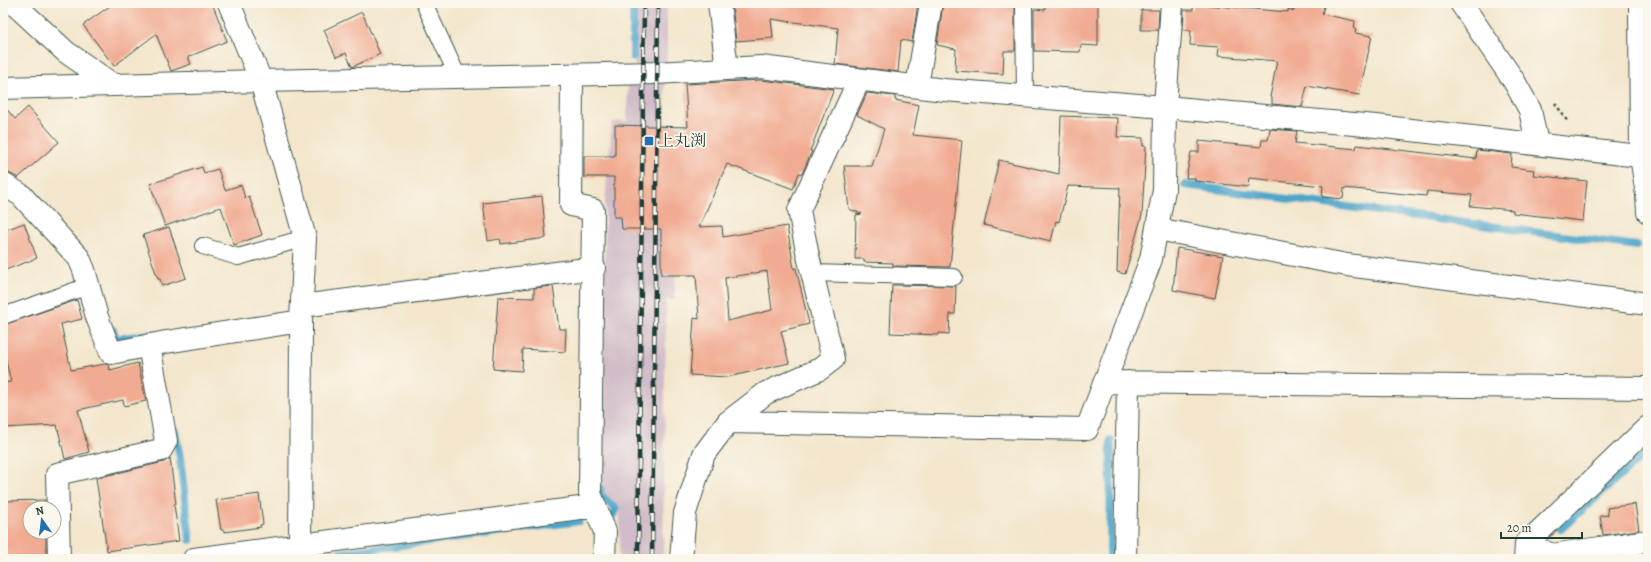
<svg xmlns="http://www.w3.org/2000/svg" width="1651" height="562" font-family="Alegreya,'Noto Serif JP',serif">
  <rect width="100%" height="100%" fill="#fbf7ec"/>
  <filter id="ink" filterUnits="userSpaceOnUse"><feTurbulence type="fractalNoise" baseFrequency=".025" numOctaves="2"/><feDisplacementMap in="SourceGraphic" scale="8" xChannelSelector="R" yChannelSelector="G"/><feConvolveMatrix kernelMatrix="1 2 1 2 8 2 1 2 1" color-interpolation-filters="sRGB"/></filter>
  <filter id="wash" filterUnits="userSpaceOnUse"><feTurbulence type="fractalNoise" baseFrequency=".012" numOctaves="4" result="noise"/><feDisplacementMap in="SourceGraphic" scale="16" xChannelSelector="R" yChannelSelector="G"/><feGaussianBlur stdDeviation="0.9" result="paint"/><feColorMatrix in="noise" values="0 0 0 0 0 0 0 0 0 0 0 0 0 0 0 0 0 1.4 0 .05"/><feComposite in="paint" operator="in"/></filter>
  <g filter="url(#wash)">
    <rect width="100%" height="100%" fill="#f3e6cc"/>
    <path fill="#d1bdc9" d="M 635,3 L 667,3 L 667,64 L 634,66 Z
      M 628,82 L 665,82 L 665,124 L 684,125 L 683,226 L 676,226 L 675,300 L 666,300 L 663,559 L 619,559 L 620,508 L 603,493 L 605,203 L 612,122 L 627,121 Z"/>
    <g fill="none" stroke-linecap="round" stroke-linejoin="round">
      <path stroke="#4da5ca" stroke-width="8" d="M 633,57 L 633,3
        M 1185,185 L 1637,246
        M 113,330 L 116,339 L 152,334
        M 175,431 L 180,458 L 190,540
        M 600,488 L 600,495 L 616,509 L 611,518 L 611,528
        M 1561,529 L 1648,451
        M 320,556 L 579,521
        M 1110,559 L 1111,440"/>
    </g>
    <g id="blocks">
      <path fill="#f1ab92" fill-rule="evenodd" d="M 114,3 L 212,3 L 227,41 L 188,57 L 191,64 L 171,71 L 156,34 L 114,66 L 83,25 Z
        M 732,3 L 918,3 L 912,42 L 901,40 L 898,72 L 835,64 L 838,28 L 771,19 L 773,38 L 736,41 Z
        M 943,3 L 973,3 L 973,4 L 1015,7 L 1015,51 L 1004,51 L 1003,74 L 955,71 L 956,49 L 937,45 Z
        M 1072,3 L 1098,3 L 1098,46 L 1081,45 L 1080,52 L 1034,51 L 1034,9 L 1045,10 L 1045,5 L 1072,6 Z
        M 1295,3 L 1325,3 L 1322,14 L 1355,21 L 1354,29 L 1356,30 L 1355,33 L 1372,36 L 1359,95 L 1307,86 L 1302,107 L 1272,104 L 1272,98 L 1270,97 L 1277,61 L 1218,56 L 1219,47 L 1190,45 L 1191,30 L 1183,30 L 1184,10 L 1193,10 L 1193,4 L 1288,12 L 1288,9 L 1294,11 Z
        M 1141,10 L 1159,10 L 1158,30 L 1141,30 Z
        M 362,12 L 380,54 L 352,67 L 346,53 L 336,57 L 324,30 Z
        M 761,80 L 834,89 L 810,151 L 812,151 L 808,160 L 802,174 L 799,173 L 793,189 L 727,164 L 699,227 L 722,226 L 723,237 L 787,226 L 794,269 L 796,268 L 809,324 L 781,331 L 789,363 L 728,377 L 690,375 L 694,318 L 699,319 L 696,275 L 661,275 L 661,229 L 622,229 L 621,217 L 614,217 L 614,177 L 584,177 L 584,156 L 615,156 L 615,125 L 688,127 L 685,84 ZM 767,271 L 772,310 L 728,321 L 725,278 Z
        M 867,93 L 895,96 L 895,100 L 919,105 L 913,135 L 962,140 L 950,267 L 893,266 L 893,263 L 864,262 L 864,259 L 855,259 L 856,215 L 862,214 L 849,209 L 844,166 L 872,166 L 884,129 L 857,115 Z
        M 3,105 L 15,119 L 28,107 L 59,142 L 18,178 L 7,172 L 3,168 Z
        M 1061,116 L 1118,118 L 1117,137 L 1143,138 L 1143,146 L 1146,146 L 1142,215 L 1125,274 L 1117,272 L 1120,188 L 1068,186 L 1059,222 L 1056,221 L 1051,241 L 984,225 L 999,160 L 1059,174 Z
        M 1270,129 L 1297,131 L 1295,143 L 1356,149 L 1357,145 L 1476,159 L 1477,150 L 1512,154 L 1511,167 L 1534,170 L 1533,175 L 1587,181 L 1583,221 L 1513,213 L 1513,210 L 1470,206 L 1472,195 L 1427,191 L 1426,196 L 1344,188 L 1343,199 L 1322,197 L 1323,186 L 1249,178 L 1248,187 L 1195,181 L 1195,178 L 1186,178 L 1191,152 L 1199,152 L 1199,141 L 1261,147 L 1262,140 L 1268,140 Z
        M 202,167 L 204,173 L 218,169 L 225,190 L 241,185 L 245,198 L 249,196 L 262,235 L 234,245 L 221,207 L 165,226 L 150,184 Z
        M 542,196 L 546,238 L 501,244 L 500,239 L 488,241 L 483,203 Z
        M 24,223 L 37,258 L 3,271 L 3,231 Z
        M 169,227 L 186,278 L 162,286 L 160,279 L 158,279 L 143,235 Z
        M 1177,248 L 1223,256 L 1215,298 L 1173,290 Z
        M 892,285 L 956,286 L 955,314 L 950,314 L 949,334 L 939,333 L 939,335 L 890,333 Z
        M 553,286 L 559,329 L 566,329 L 565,352 L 523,349 L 522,371 L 493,369 L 498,297 L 534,298 L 534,288 Z
        M 77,300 L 82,319 L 61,324 L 71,370 L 105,364 L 109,365 L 110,370 L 138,363 L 146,401 L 124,406 L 123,400 L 78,410 L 89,452 L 65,459 L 57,425 L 3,428 L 3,383 L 11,382 L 3,348 L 3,325 Z
        M 170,458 L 176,504 L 174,504 L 179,541 L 107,551 L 96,478 L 164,462 Z
        M 259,494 L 263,524 L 260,525 L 261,527 L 224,532 L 224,530 L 221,530 L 216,500 Z
        M 45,500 L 45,508 L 30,508 L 30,532 L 46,532 L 46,559 L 3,559 L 3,501 Z
        M 1635,504 L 1639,530 L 1603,535 L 1600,516 L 1608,515 L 1607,508 Z"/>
    </g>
  </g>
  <g filter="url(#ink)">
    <use href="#blocks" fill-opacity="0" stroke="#3f564b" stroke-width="1"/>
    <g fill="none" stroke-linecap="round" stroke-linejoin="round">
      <defs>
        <path id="lane" d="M 424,3 L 458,77
          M 1024,3 L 1025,96
          M 203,246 L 238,257 L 305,238
          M 812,273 L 954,277
          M 3,316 L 88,286"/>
        <path id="street" d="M 13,3 L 66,52 L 112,84
          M 229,3 L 261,81 L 305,238 L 301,321 L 300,559
          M 719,3 L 727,69
          M 1461,3 L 1514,81 L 1530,110 L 1537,143
          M 1640,3 L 1641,156 L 1647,195 L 1648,212
          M 572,75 L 571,205 L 593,210 L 590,493 L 605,532 L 604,559
          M 917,86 L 931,3
          M 3,88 L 261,81 L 656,73 L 761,67 L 944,90 L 1165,107 L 1376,126 L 1648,157
          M 3,184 L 21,195 L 79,258 L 84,270 L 97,317 L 111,353 L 166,342 L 301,321
          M 1157,229 L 1347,265 L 1648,304
          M 302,306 L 594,268
          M 1105,382 L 1648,388
          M 728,422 L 1087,429 L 1151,259 L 1164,190 L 1165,107 L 1172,3
          M 1526,544 L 1552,555 L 1648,541
          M 59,559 L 57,474 L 161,450 L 166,441 L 149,345
          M 194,559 L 595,506
          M 681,559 L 685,513 L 704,454 L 728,422 L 766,393 L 820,369 L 833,359 L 808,256 L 799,210 L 859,80
          M 1125,559 L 1128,382
          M 1525,559 L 1526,544 L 1648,427"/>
      </defs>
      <use href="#lane" stroke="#3f564b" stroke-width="18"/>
      <use href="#street" stroke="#3f564b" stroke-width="24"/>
      <path stroke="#3f564b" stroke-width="2.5" stroke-dasharray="3 3" stroke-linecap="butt" d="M 1555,103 L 1568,122"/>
      <use href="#lane" stroke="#fff" stroke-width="16"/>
      <use href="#street" stroke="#fff" stroke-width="22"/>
      <defs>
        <path id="rail" d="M 638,559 L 644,3
          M 652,559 L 658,3"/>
      </defs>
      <use href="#rail" stroke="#1f3d34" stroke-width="4.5"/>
      <use href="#rail" stroke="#fbf7ec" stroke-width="3" stroke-dasharray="9" stroke-linecap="butt"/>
    </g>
  </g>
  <rect fill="#1f6fb2" stroke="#fbf7ec" stroke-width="1.5" x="644" y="136" width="10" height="10" rx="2"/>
  <g text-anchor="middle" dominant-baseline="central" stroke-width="3.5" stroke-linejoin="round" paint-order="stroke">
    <g font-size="16" fill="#1f3d34" stroke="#fbf7ec" text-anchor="start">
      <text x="658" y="141">上丸渕</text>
    </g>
  </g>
  <rect width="1651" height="562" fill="none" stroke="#fbf7ec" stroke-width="16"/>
  <g transform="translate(42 520) rotate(346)"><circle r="19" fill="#fbf7ec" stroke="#a3ada2"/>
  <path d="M0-3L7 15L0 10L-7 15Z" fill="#1f6fb2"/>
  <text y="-6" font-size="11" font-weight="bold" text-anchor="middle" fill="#1f3d34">N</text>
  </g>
  <path d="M1501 532v6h81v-6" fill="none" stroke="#1f3d34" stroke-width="2"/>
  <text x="1507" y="532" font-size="12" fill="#1f3d34" stroke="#fbf7ec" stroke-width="3" paint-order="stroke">20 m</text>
</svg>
